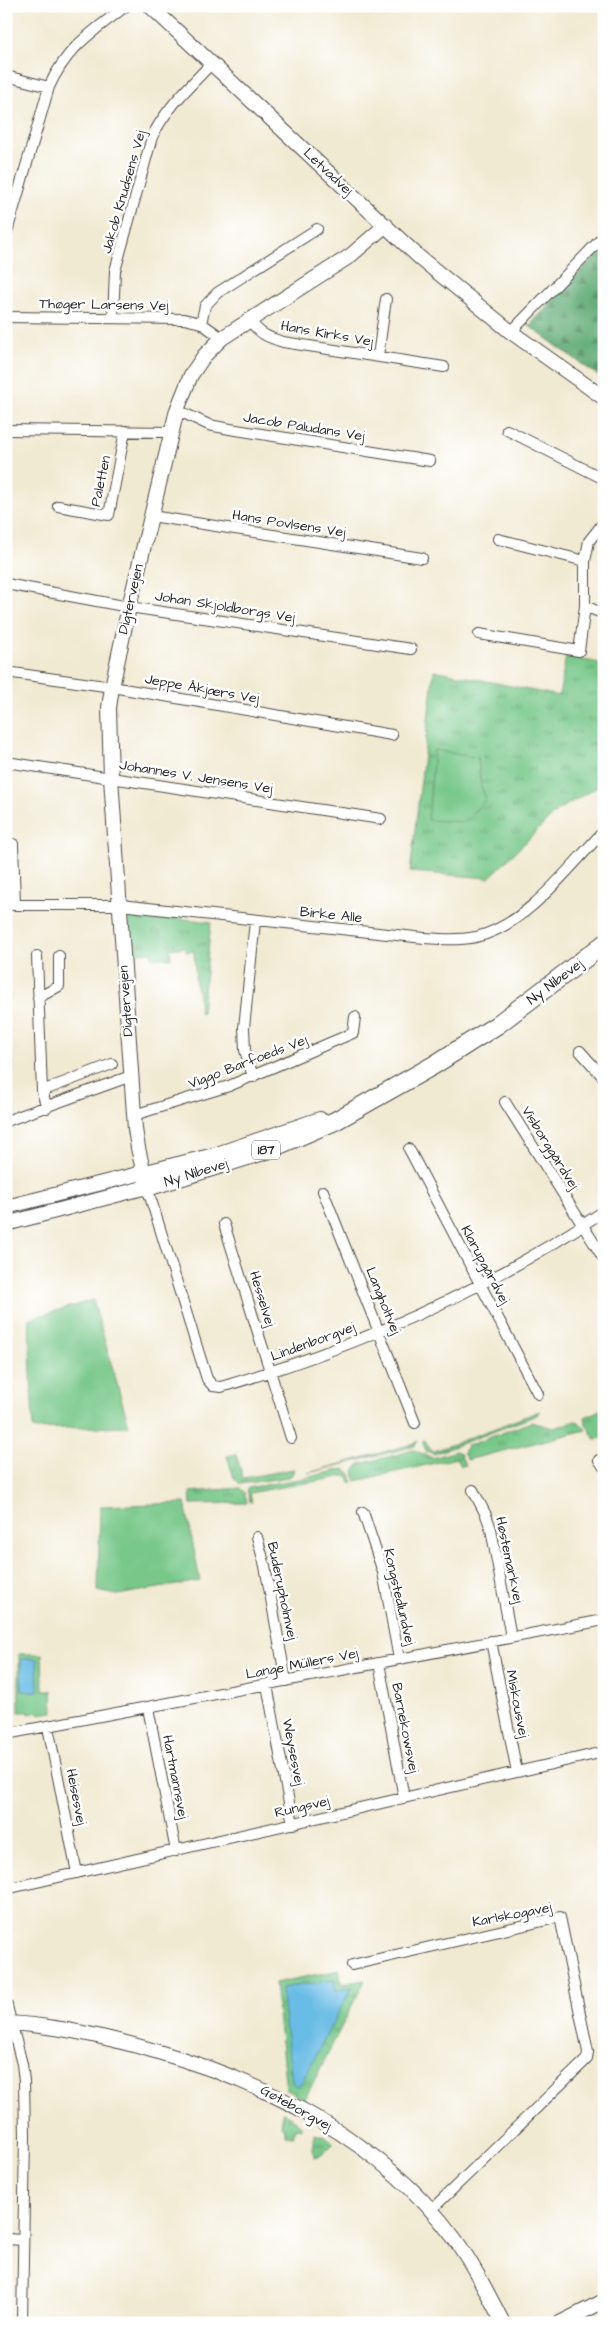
<svg xmlns="http://www.w3.org/2000/svg" width="610" height="2329" font-family="'Architects Daughter',sans-serif">
  <defs>
    <pattern id="grass-tufts" width="24" height="20" patternUnits="userSpaceOnUse" patternTransform="scale(1.25)"><rect width="24" height="20" fill="#78c88a"/><path d="M3 7l-1-3M5 7V3M7 7l1-3M15 17l-1-3M17 17v-4M19 17l1-3" fill="none" stroke="#63a371"/></pattern>
    <pattern id="forest-firs" width="22" height="20" patternUnits="userSpaceOnUse" patternTransform="scale(1.25)"><rect width="22" height="20" fill="#62ac76"/><path d="M5 1l3.5 6h-7zM16 11l3.5 6h-7z" fill="#518c61"/></pattern>
  </defs>
  <rect width="100%" height="100%" fill="#fff"/>
  <filter id="ink" filterUnits="userSpaceOnUse"><feTurbulence type="fractalNoise" baseFrequency=".02" numOctaves="2"/><feDisplacementMap in="SourceGraphic" scale="10" xChannelSelector="R" yChannelSelector="G"/><feConvolveMatrix kernelMatrix="1 2 1 2 8 2 1 2 1" color-interpolation-filters="sRGB"/></filter>
  <filter id="wash" filterUnits="userSpaceOnUse"><feTurbulence type="fractalNoise" baseFrequency=".0096" numOctaves="4" result="noise"/><feDisplacementMap in="SourceGraphic" scale="20" xChannelSelector="R" yChannelSelector="G"/><feGaussianBlur stdDeviation="1.12" result="paint"/><feColorMatrix in="noise" values="0 0 0 0 0 0 0 0 0 0 0 0 0 0 0 0 0 1.4 0 .05"/><feComposite in="paint" operator="in"/></filter>
  <g filter="url(#wash)">
    <rect width="100%" height="100%" fill="#f1ead3"/>
    <path fill="url(#grass-tufts)" stroke="#527a5a" d="M 566,656 L 604,664 L 604,783 L 558,810 L 489,878 L 410,872 L 434,670 L 559,696 Z
      M 132,913 L 211,922 L 202,1013 L 200,1013 L 198,989 L 196,989 L 194,951 L 186,952 L 186,947 L 170,949 L 171,958 L 152,958 L 151,952 L 133,953 L 131,950 L 128,916 Z
      M 604,1408 L 604,1438 L 595,1439 L 586,1424 L 585,1417 Z
      M 540,1411 L 537,1415 L 434,1454 L 426,1451 L 422,1441 L 425,1440 L 432,1452 Z
      M 575,1421 L 579,1422 L 586,1430 L 467,1460 L 463,1452 L 467,1446 L 531,1422 L 554,1428 Z
      M 418,1441 L 415,1446 L 308,1473 L 409,1445 Z
      M 414,1450 L 433,1458 L 456,1451 L 460,1453 L 465,1465 L 461,1466 L 457,1458 L 356,1481 L 354,1471 L 360,1464 Z
      M 236,1454 L 243,1478 L 294,1469 L 292,1475 L 289,1477 L 240,1484 L 234,1478 L 227,1456 Z
      M 344,1469 L 351,1474 L 353,1482 L 350,1482 L 347,1475 C 315,1483 282,1486 250,1493 L 252,1502 L 250,1502 L 247,1490 L 248,1488 L 305,1478 Z
      M 240,1488 L 244,1492 L 247,1503 L 191,1504 L 190,1492 Z
      M 339,1970 L 342,1984 L 365,1980 L 305,2099 L 286,2090 L 275,1983 Z
      M 283,2113 L 291,2116 L 302,2127 L 301,2129 L 295,2128 L 293,2136 L 285,2135 L 285,2129 L 281,2126 Z
      M 315,2134 L 325,2137 L 334,2143 L 323,2154 L 314,2157 L 313,2148 Z"/>
    <path fill="url(#forest-firs)" stroke="#466c50" d="M 604,246 L 604,380 L 529,326 Z"/>
    <path fill="#78c88a" stroke="#527a5a" d="M 434,750 L 478,758 L 481,786 L 486,799 L 464,822 L 428,820 Z
      M 93,1300 L 129,1426 L 33,1429 L 29,1319 Z
      M 185,1503 L 200,1581 L 117,1595 L 98,1591 L 100,1506 Z
      M 19,1654 L 42,1654 L 43,1690 L 52,1690 L 53,1712 L 39,1714 L 39,1712 L 29,1714 L 29,1712 L 19,1712 Z"/>
    <path fill="#69bce5" stroke="#4a7488" d="M 6,1051 C 15,1060 15,1075 6,1085 Z
      M 21,1659 L 37,1659 L 38,1691 L 22,1691 Z
      M 334,1980 L 336,1991 L 352,1987 L 300,2085 L 297,2086 L 292,2082 L 281,1988 Z"/>
  </g>
  <g filter="url(#ink)">
    <g fill="none" stroke-linecap="round" stroke-linejoin="round">
      <defs>
        <path id="street" d="M 6,76 L 49,87
          M 6,235 L 49,87 C 67,47 92,32 126,6
          M 6,317 L 184,319 L 201,323 L 222,338
          M 113,318 L 115,271 L 152,137 C 166,108 189,87 211,64
          M 249,319 C 259,334 267,337 283,342 L 444,367
          M 201,323 L 205,306 L 217,293 L 317,229
          M 511,332 L 604,236
          M 378,356 L 386,299
          M 177,410 L 209,425 L 230,429 L 430,461
          M 6,430 L 171,432
          M 507,430 L 604,479
          M 58,506 L 109,515 L 125,431
          M 151,516 L 422,558
          M 498,539 L 585,561
          M 6,584 L 129,607 L 411,649
          M 585,606 L 604,614
          M 479,634 L 579,651 L 585,606 L 585,561 L 589,541 L 604,522
          M 6,672 L 112,687 L 392,735
          M 6,762 L 381,819
          M 13,844 L 15,905
          M 6,905 L 120,905 L 415,937 C 435,939 456,941 476,937 C 527,925 568,868 604,831
          M 37,956 L 42,1091 L 47,1108
          M 38,998 L 59,986 L 59,956
          M 580,1051 L 604,1078
          M 253,1077 L 245,1050 L 244,1028 L 255,921
          M 42,1091 L 112,1064
          M 505,1102 L 604,1259
          M 134,1115 L 229,1086 L 353,1033 L 355,1017
          M 6,1121 L 131,1076
          M 409,1149 L 538,1394
          M 147,1187 L 207,1379 L 213,1386 L 221,1387 C 357,1347 486,1291 604,1211
          M 323,1191 L 415,1423
          M 224,1224 L 291,1438
          M 599,1460 L 604,1467
          M 473,1490 L 486,1515 L 491,1529 L 511,1637
          M 363,1512 L 383,1572 L 399,1659
          M 257,1537 L 265,1566 L 286,1681
          M 491,1641 L 517,1772
          M 379,1663 L 404,1798
          M 267,1685 L 293,1824
          M 148,1708 L 176,1851
          M 48,1727 L 77,1873
          M 6,1734 L 604,1620
          M 6,1889 L 604,1752
          M 352,1965 L 560,1917 L 588,2052 L 587,2059 L 430,2211
          M 6,2002 L 22,2064 L 24,2081 L 25,2136 L 22,2323
          M 6,2239 L 23,2240"/>
        <path id="secondary" d="M 150,6 L 420,258 L 511,332 L 604,398
          M 6,1207 L 214,1155 L 320,1119
          M 6,1224 L 147,1187 L 138,1148 L 135,1129 L 111,778 L 109,708 L 112,687 L 129,607 L 177,410 L 191,375 L 204,356 L 222,338 L 350,256 L 386,225
          M 6,2023 C 56,2025 107,2037 155,2051 C 268,2083 382,2141 454,2238 C 473,2264 488,2294 503,2323
          M 560,2323 L 604,2301"/>
        <path id="highway" d="M 147,1187 L 267,1150 L 335,1121 L 434,1065 L 497,1025 L 604,944"/>
      </defs>
      <use href="#street" stroke="#494844" stroke-width="12"/>
      <use href="#secondary" stroke="#494844" stroke-width="16"/>
      <use href="#highway" stroke="#494844" stroke-width="20"/>
      <use href="#street" stroke="#fff" stroke-width="10"/>
      <use href="#secondary" stroke="#fff" stroke-width="14"/>
      <use href="#highway" stroke="#fff" stroke-width="18"/>
    </g>
  </g>
  <g text-anchor="middle" dominant-baseline="central" stroke-width="5" stroke-linejoin="round" paint-order="stroke">
    <rect fill="#fff" stroke="#6b6b6b" stroke-width="1" x="252" y="1140.5" width="28" height="19" rx="4"/>
    <g font-size="12" font-weight="bold" fill="#2b2b2b">
      <text x="266" y="1150">187</text>
    </g>
    <g font-size="14" fill="#2b2b2b" stroke="#fff">
      <text transform="translate(328 172) rotate(43)">Letvadvej</text>
      <text transform="translate(124 192) rotate(-74)">Jakob Knudsens Vej</text>
      <text transform="translate(104 305) rotate(1)">Thøger Larsens Vej</text>
      <text transform="translate(327 334) rotate(10)">Hans Kirks Vej</text>
      <text transform="translate(304 427) rotate(9)">Jacob Paludans Vej</text>
      <text transform="translate(101 481) rotate(-78)">Paletten</text>
      <text transform="translate(289 524) rotate(9)">Hans Povlsens Vej</text>
      <text transform="translate(131 599) rotate(-77)">Digtervejen</text>
      <text transform="translate(225 607) rotate(9)">Johan Skjoldborgs Vej</text>
      <text transform="translate(202 689) rotate(10)">Jeppe Åkjærs Vej</text>
      <text transform="translate(196 777) rotate(9)">Johannes V. Jensens Vej</text>
      <text transform="translate(331 915) rotate(6)">Birke Alle</text>
      <text transform="translate(555 982) rotate(-37)">Ny Nibevej</text>
      <text transform="translate(126 1001) rotate(-94)">Digtervejen</text>
      <text transform="translate(248 1062) rotate(-21)">Viggo Barfoeds Vej</text>
      <text transform="translate(550 1148) rotate(58)">Visborggårdvej</text>
      <text transform="translate(196 1173) rotate(-17)">Ny Nibevej</text>
      <text transform="translate(485 1265) rotate(62)">Klarupgårdvej</text>
      <text transform="translate(262 1299) rotate(73)">Hesselvej</text>
      <text transform="translate(383 1301) rotate(68)">Langholtvej</text>
      <text transform="translate(313 1342) rotate(-20)">Lindenborgvej</text>
      <text transform="translate(509 1560) rotate(78)">Høstemarkvej</text>
      <text transform="translate(282 1591) rotate(78)">Buderupholmvej</text>
      <text transform="translate(399 1597) rotate(77)">Kongstedlundvej</text>
      <text transform="translate(302 1664) rotate(-11)">Lange Müllers Vej</text>
      <text transform="translate(517 1704) rotate(79)">Miskousvej</text>
      <text transform="translate(405 1728) rotate(79)">Barnekowsvej</text>
      <text transform="translate(293 1752) rotate(79)">Weysesvej</text>
      <text transform="translate(175 1777) rotate(79)">Hartmannsvej</text>
      <text transform="translate(76 1797) rotate(79)">Heisesvej</text>
      <text transform="translate(302 1807) rotate(-13)">Rungsvej</text>
      <text transform="translate(512 1915) rotate(-11)">Karlskogavej</text>
      <text transform="translate(296 2108) rotate(29)">Gøteborgvej</text>
    </g>
  </g>
  <rect width="610" height="2329" fill="none" stroke="#fff" stroke-width="25"/>
</svg>
